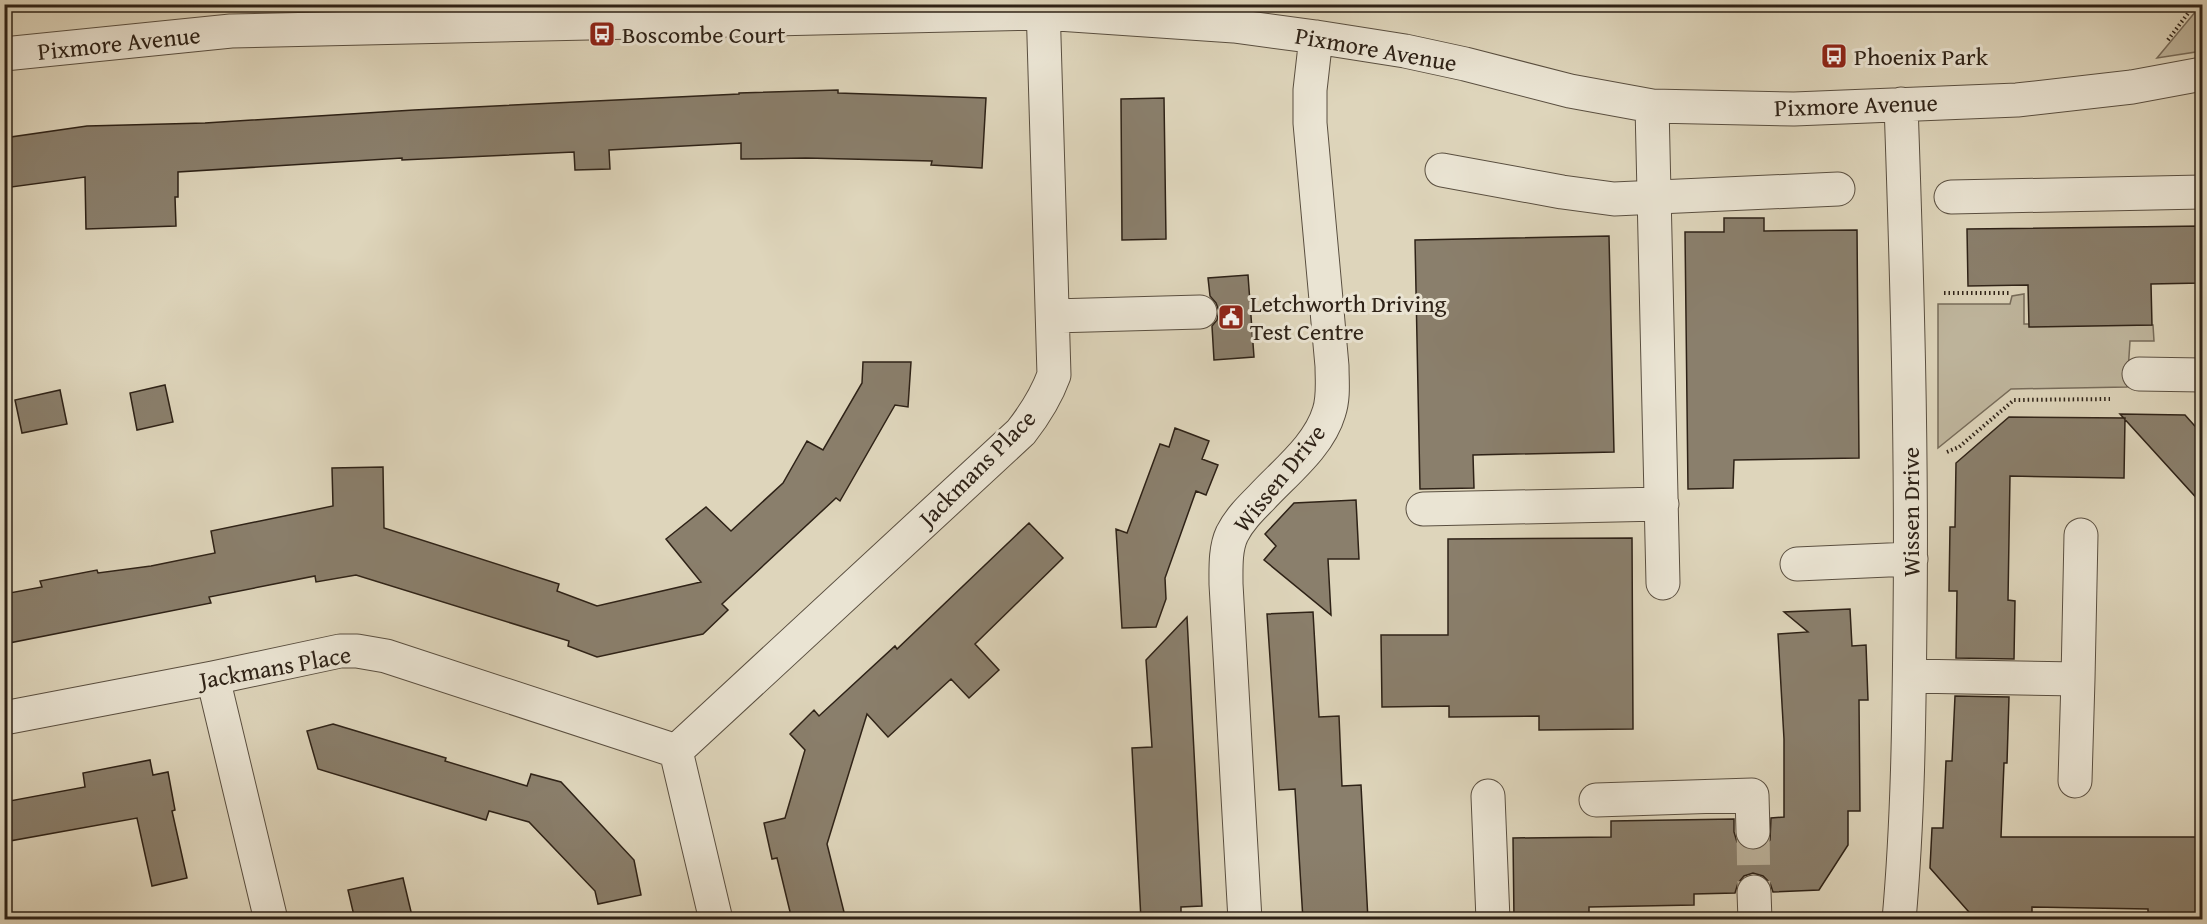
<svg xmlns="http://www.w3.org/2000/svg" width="2207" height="924" font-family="'Gentium Book Plus',serif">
  <rect width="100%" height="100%" fill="#ded5bb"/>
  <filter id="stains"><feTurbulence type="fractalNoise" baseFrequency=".00333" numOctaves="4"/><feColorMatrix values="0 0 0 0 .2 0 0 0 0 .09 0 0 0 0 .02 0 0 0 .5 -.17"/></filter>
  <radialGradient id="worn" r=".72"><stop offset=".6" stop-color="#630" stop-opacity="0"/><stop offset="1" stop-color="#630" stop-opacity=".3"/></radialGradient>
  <path fill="#c0b79f" stroke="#776c5b" stroke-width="1.5" d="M 2201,5 L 2202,51 L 2157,58 Z
    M 2024,294 L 2024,324 L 2153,325 L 2154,341 L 2130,341 L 2127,387 L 2011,389 L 1938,448 L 1938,304 L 2010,304 L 2012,296 Z"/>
  <path fill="#8a7f6c" stroke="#2e2217" stroke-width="1.5" d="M 838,90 L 838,93 L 986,98 L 982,168 L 931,165 L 932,161 L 806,158 L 741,159 L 741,143 L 609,150 L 610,169 L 575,170 L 574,152 L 402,160 L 402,158 L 178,172 L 178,197 L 175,197 L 176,226 L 86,229 L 85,177 L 4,188 L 4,138 L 87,126 L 205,123 L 414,110 L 739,94 L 739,93 Z
    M 1164,98 L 1166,239 L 1122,240 L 1121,99 Z
    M 1724,218 L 1764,218 L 1764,231 L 1857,230 L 1859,458 L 1734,460 L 1733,488 L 1688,489 L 1685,232 L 1724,232 Z
    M 2202,226 L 2202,283 L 2151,284 L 2152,325 L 2029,327 L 2028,285 L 1968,286 L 1967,229 Z
    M 1609,236 L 1614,452 L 1473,455 L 1474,488 L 1420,489 L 1415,240 Z
    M 1248,275 L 1254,357 L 1214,360 L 1212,326 L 1217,320 L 1219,311 L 1216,303 L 1210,296 L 1208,278 Z
    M 863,362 L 911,362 L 908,407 L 895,405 L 840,501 L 836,498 L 722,604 L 728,610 L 703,634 L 597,657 L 568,646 L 569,641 L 356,575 L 316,582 L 315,576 L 209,597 L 211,603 L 4,644 L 4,594 L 42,587 L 40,581 L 97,570 L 98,573 L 151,566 L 215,553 L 211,531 L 333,506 L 332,468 L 383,467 L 384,528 L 559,584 L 557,591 L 597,606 L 701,582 L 666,539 L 706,507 L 731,531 L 783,483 L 807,441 L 823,450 L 862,383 Z
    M 165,385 L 173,422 L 137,430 L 130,393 Z
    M 60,390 L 67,424 L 22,433 L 15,400 Z
    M 2120,414 L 2185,415 L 2202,434 L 2202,504 Z
    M 2009,417 L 2125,418 L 2124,478 L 2010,476 L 2008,600 L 2015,601 L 2014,659 L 1956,658 L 1957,591 L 1949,591 L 1950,527 L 1955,527 L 1956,463 Z
    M 1175,428 L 1209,441 L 1202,459 L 1218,465 L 1206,495 L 1196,491 L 1165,578 L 1166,599 L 1156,627 L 1122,628 L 1116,529 L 1127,533 L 1160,444 L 1169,447 Z
    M 1356,500 L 1359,559 L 1328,559 L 1331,615 L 1264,560 L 1276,546 L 1265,534 L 1294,503 Z
    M 1029,523 L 1063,558 L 975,644 L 999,670 L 969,698 L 951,679 L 888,737 L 867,714 L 827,844 L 846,920 L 792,920 L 777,858 L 772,859 L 764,823 L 785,818 L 805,750 L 790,734 L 814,710 L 819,716 L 895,646 L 897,649 Z
    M 1632,538 L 1633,729 L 1539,730 L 1539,716 L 1449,717 L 1449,706 L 1382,707 L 1381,635 L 1448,635 L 1448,539 Z
    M 1850,609 L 1852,646 L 1866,645 L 1868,700 L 1859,700 L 1860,811 L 1848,811 L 1848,845 L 1819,890 L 1773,892 L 1770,883 L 1763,876 L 1753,873 L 1744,876 L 1738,883 L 1735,893 L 1694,894 L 1694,905 L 1589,907 L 1589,920 L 1514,920 L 1513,838 L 1611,837 L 1611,821 L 1734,819 L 1734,832 L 1737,842 L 1744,848 L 1753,851 L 1763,848 L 1770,840 L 1771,818 L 1784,817 L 1784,739 L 1778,634 L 1808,632 L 1784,612 Z
    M 1313,612 L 1319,717 L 1339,716 L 1342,786 L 1361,785 L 1368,920 L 1303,920 L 1295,789 L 1279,790 L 1267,614 Z
    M 1187,617 L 1202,906 L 1181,907 L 1181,920 L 1141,920 L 1132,748 L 1152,747 L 1146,660 Z
    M 1955,696 L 2009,697 L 2007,763 L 2004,763 L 2001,837 L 2202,837 L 2202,920 L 2148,920 L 2148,909 L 2032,907 L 2032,920 L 1976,920 L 1930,868 L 1932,828 L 1943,828 L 1946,761 L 1952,761 Z
    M 333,724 L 446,758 L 445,761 L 527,786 L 531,774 L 561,782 L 634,860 L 641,895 L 598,904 L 595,891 L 529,822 L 489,811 L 486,820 L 318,769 L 307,731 Z
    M 150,760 L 153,775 L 168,772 L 175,810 L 172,811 L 187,878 L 152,886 L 137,818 L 4,842 L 4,802 L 85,787 L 83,773 Z
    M 403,878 L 413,920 L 355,920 L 348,890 Z"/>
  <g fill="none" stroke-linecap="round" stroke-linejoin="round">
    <path stroke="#bbb19a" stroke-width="33" stroke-dasharray="33 16" stroke-linecap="butt" d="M 1753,832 L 1754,892"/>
    <defs>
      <path id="minor" d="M 4,54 L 231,31 L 1043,13 L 1234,26 L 1316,37 L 1405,51 L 1465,64 L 1570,91 L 1652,106 L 1794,109 L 2017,100 L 2132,87 L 2202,74
        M 1652,106 L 1663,583
        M 1442,170 L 1562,192 L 1614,199 L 1838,189
        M 1951,197 L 2202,192
        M 1053,316 L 1200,312
        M 2139,374 L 2202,375
        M 1423,509 L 1662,504
        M 1797,564 L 1911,559
        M 1910,676 L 2078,679 L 2081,535
        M 213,678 L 271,920
        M 4,718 L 213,678 L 340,651 L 357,651 L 386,656 L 676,751
        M 2075,781 L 2078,679
        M 1488,796 L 1493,920
        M 1596,800 L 1752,795 L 1753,832
        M 1754,892 L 1755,920
        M 716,920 L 676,751 L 1021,432 C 1035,414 1046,397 1054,375 L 1043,4
        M 1245,920 L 1226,584 C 1226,568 1225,549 1232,534 C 1239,520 1250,509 1261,498 C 1285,472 1319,446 1329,412 C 1334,397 1332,381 1332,366 L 1310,123 L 1310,90 L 1316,37
        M 1899,920 C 1908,820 1909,720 1910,621 C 1912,448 1907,276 1901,104"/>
    </defs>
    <use href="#minor" stroke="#5a4f40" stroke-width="35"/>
    <path stroke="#2e2217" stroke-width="4" stroke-dasharray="1.5 3" stroke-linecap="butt" d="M 2168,40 L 2195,4
      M 1944,293 L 2010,293
      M 1947,452 L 1959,447 L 2014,400 L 2110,399"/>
    <use href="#minor" stroke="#eae4d3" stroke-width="33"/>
  </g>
  <defs>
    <symbol id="bus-square" viewBox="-11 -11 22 22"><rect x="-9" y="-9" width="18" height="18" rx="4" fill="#8f2418" stroke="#eae4d3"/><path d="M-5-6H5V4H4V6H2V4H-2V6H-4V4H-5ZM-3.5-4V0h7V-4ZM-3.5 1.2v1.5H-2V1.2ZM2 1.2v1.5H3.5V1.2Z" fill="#fff"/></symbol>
    <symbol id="civic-square" viewBox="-11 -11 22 22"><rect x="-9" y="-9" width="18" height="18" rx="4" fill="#8f2418" stroke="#eae4d3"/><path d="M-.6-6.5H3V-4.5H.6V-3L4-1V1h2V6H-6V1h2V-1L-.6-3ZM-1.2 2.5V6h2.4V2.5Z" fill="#fff"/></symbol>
  </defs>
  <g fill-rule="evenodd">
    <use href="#bus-square" x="587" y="19" width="30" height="30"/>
    <use href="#bus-square" x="1819" y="41" width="30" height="30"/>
    <use href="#civic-square" x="1216" y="302" width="30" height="30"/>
  </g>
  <g text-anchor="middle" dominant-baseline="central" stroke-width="6" stroke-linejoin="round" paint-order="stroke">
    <g font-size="24" fill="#2e2217" stroke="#eae4d3" text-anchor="start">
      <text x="622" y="34">Boscombe Court</text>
      <text x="1854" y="56">Phoenix Park</text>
      <text x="1250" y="303">Letchworth Driving<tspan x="1250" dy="28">Test Centre</tspan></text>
    </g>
    <g font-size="24" fill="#2e2217" stroke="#eae4d3">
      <text transform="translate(119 43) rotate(-6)">Pixmore Avenue</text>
      <text transform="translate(1376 49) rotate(10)">Pixmore Avenue</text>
      <text transform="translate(1856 105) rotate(-2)">Pixmore Avenue</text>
      <text transform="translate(977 468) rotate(-45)">Jackmans Place</text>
      <text transform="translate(1279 478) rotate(-51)">Wissen Drive</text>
      <text transform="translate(1910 512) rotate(-90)">Wissen Drive</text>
      <text transform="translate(275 667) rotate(-10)">Jackmans Place</text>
    </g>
  </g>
  <rect width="2207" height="924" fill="none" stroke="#ded5bb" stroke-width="24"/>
  <rect x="6" y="6" width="2195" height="912" fill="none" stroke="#2e2217" stroke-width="3"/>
  <rect x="12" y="12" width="2183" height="900" fill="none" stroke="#2e2217" stroke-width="1.5"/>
  <rect width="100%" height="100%" filter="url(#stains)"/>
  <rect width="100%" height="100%" fill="url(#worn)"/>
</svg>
